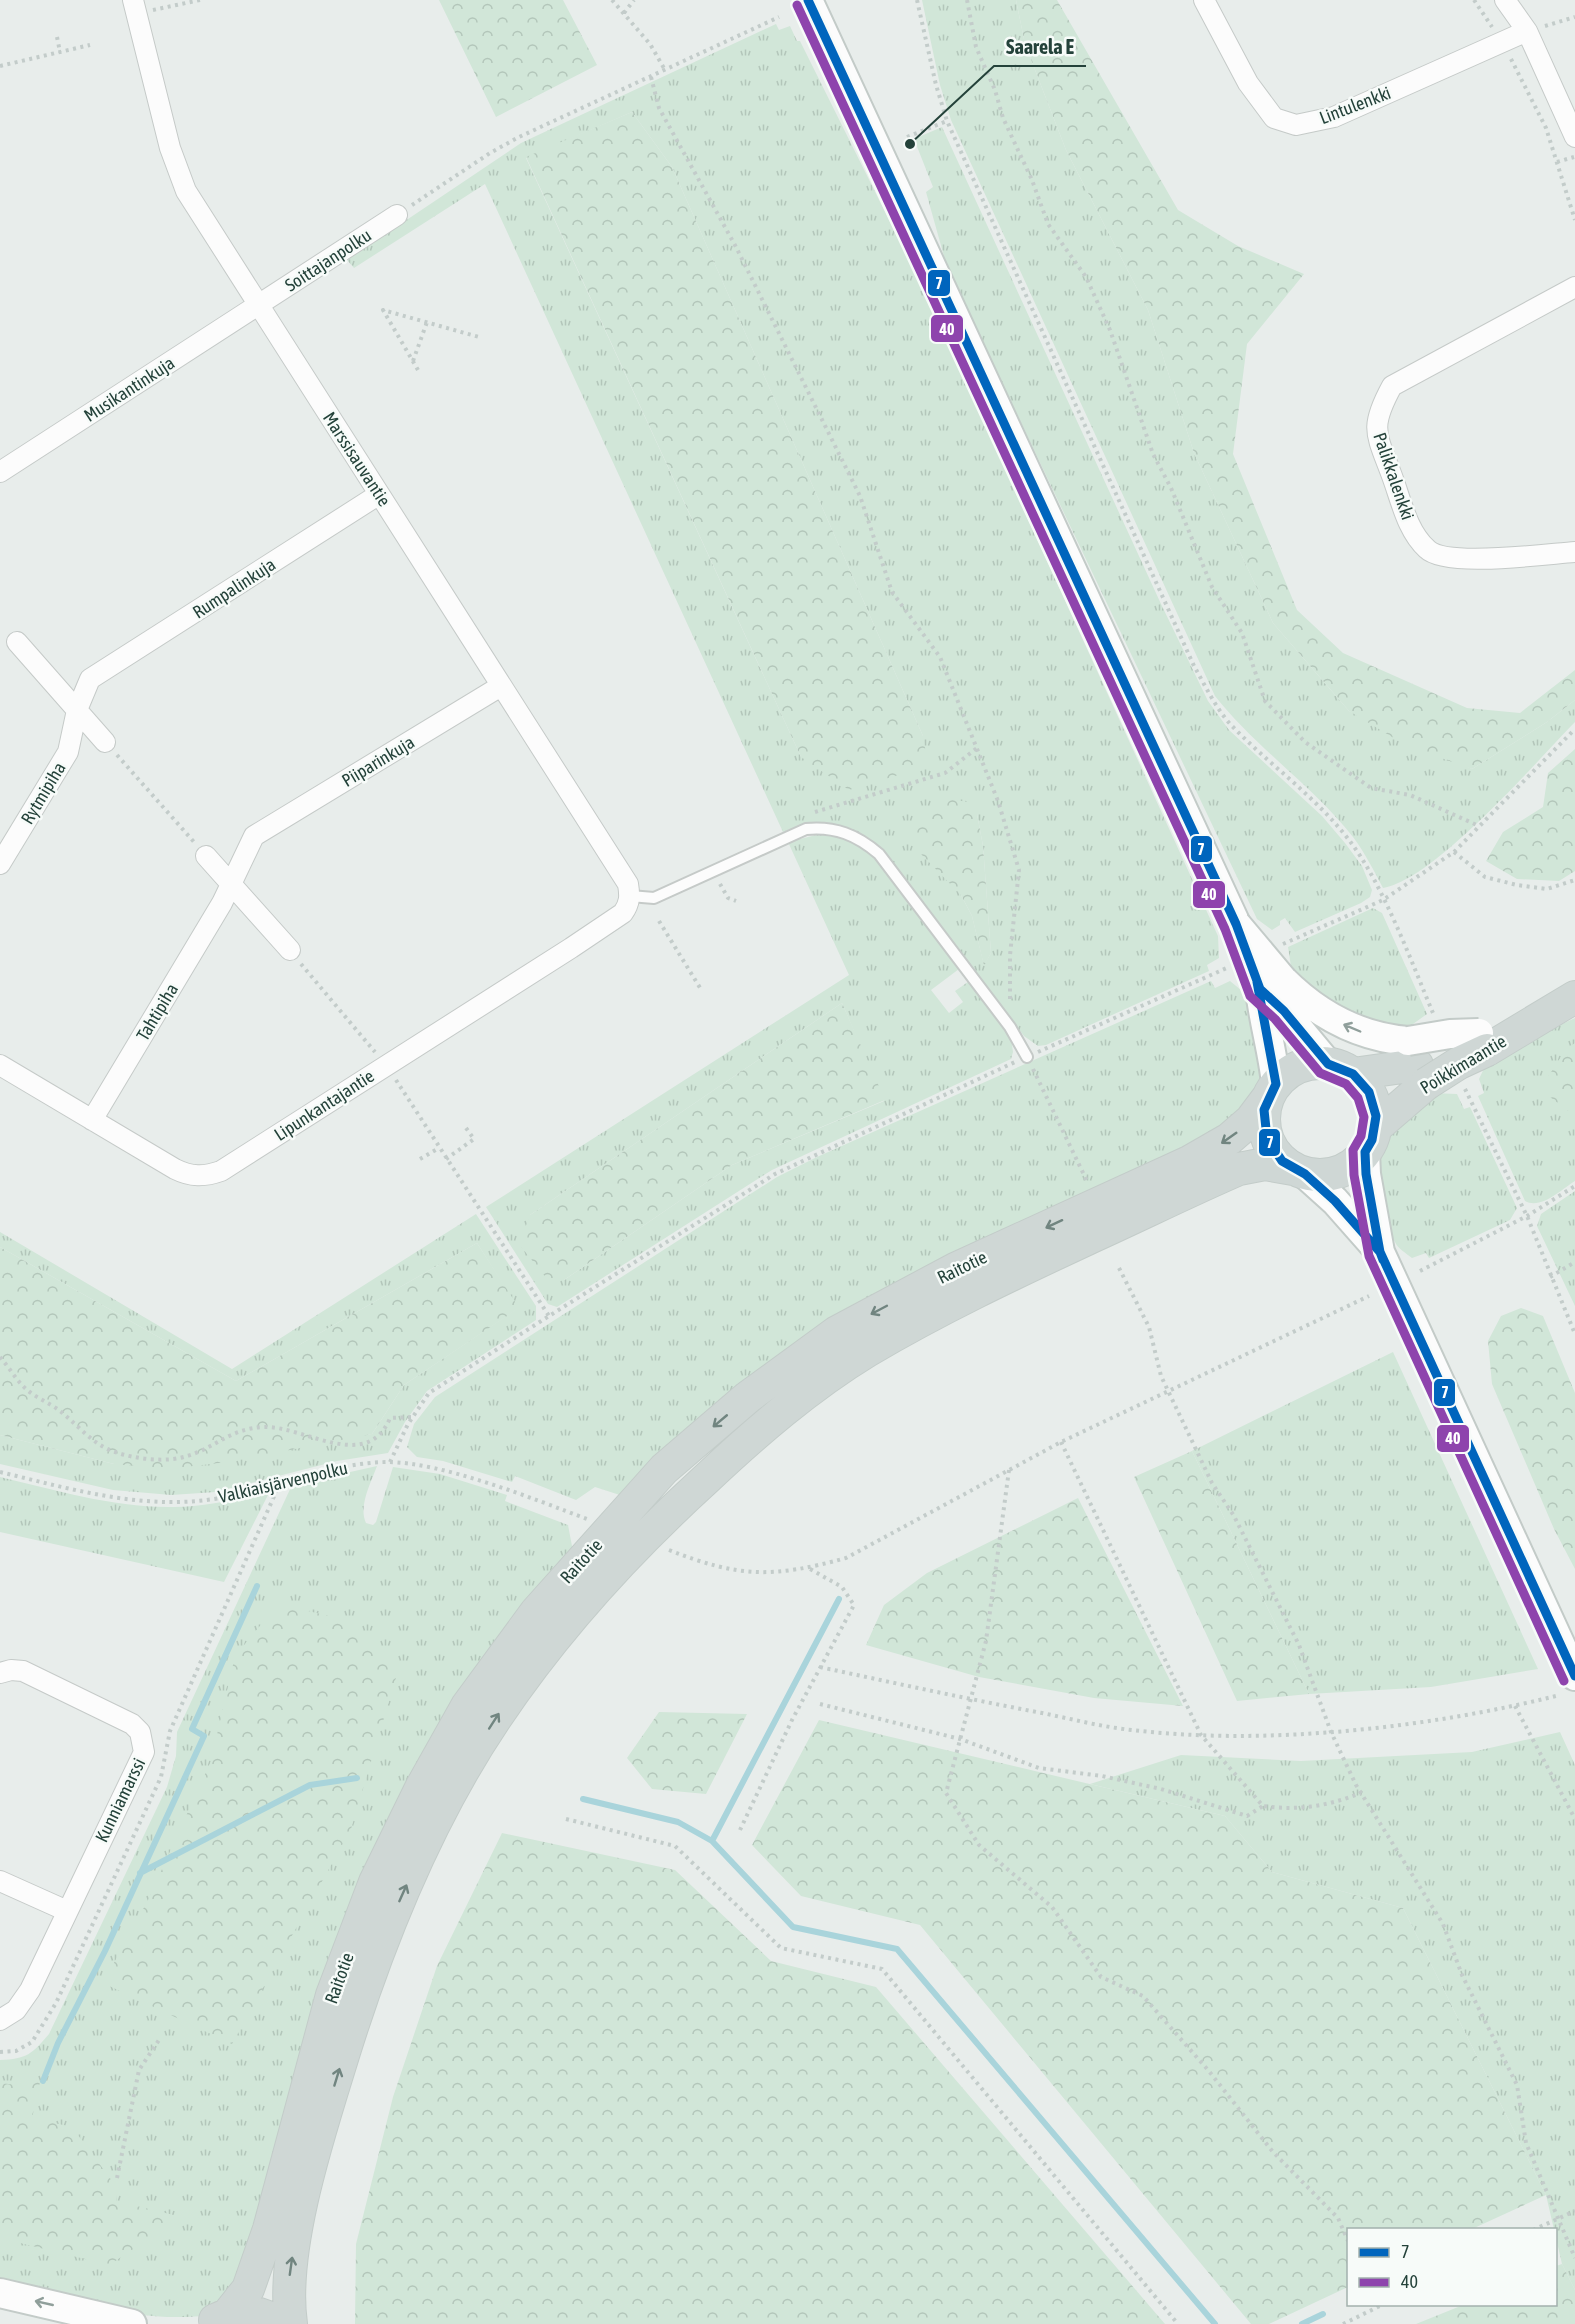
<svg xmlns="http://www.w3.org/2000/svg" width="1575" height="2324" font-family="'Asap Condensed',sans-serif">
  <defs>
    <pattern id="grass-tufts" width="24" height="20" patternUnits="userSpaceOnUse" patternTransform="scale(1.5)"><rect width="24" height="20" fill="#d1e6d8"/><path d="M3 7l-1-3M5 7V3M7 7l1-3M15 17l-1-3M17 17v-4M19 17l1-3" fill="none" stroke="#b3c6ba"/></pattern>
    <pattern id="forest-crowns" width="20" height="18" patternUnits="userSpaceOnUse" patternTransform="scale(1.5)"><rect width="20" height="18" fill="#d1e6d8"/><path d="M2 6a3 3 0 1 1 6 0M12 15a3 3 0 1 1 6 0" fill="none" stroke="#b3c6ba"/></pattern>
  </defs>
  <rect width="100%" height="100%" fill="#e8edeb"/>
  <path fill="url(#grass-tufts)" fill-rule="evenodd" d="M 922,0 L 1016,0 L 1025,44 L 1066,150 L 1148,310 L 1194,453 L 1273,623 L 1349,711 L 1472,769 L 1547,722 L 1575,700 L 1575,722 C 1535,763 1435,879 1383,888 C 1374,871 1365,853 1353,837 C 1312,785 1256,748 1215,696 L 951,120 L 940,85 Z
    M 776,24 L 779,30 L 790,26 L 797,41 L 800,41 L 917,276 L 1218,936 L 1219,958 L 1207,965 L 1209,971 L 1046,1045 L 1038,1046 L 1024,1036 L 883,850 C 854,825 820,816 783,832 L 485,184 L 354,268 L 347,260 L 521,143 ZM 632,112 L 672,167 L 923,736 L 801,757 L 526,158 ZM 977,814 L 983,846 L 991,953 L 984,965 L 972,916 L 961,895 Z
    M 942,127 L 1161,604 L 1208,701 L 1229,730 L 1322,816 L 1345,843 L 1362,866 L 1372,890 L 1370,897 L 1361,903 L 1295,932 L 1285,918 L 1280,921 L 1280,925 L 1272,930 L 1257,919 L 947,267 L 926,192 L 933,187 L 914,139 Z
    M 820,834 C 843,836 859,842 874,858 L 959,969 L 931,990 L 949,1013 L 963,1002 L 955,991 L 968,982 L 1011,1038 L 1013,1052 L 1011,1059 L 772,1170 L 557,1307 L 548,1304 L 486,1207 L 849,975 L 788,842 ZM 842,1003 L 884,1101 L 732,1165 L 564,1280 L 530,1215 Z
    M 1373,908 L 1382,913 L 1427,1014 L 1406,1029 L 1390,1029 L 1333,1010 L 1292,973 L 1288,947 Z
    M 1211,981 L 1215,988 L 1230,981 L 1247,995 L 1259,1048 L 1260,1076 L 1256,1092 L 1222,1132 L 951,1262 L 626,1497 L 595,1487 L 576,1500 L 515,1476 L 512,1482 L 443,1461 L 417,1457 L 407,1447 L 414,1424 L 435,1397 L 777,1177 L 817,1157 Z
    M 1575,1018 L 1575,1181 C 1562,1189 1541,1210 1525,1201 L 1478,1096 L 1484,1093 L 1479,1079 L 1489,1058 Z
    M 1432,1093 L 1457,1094 L 1464,1109 L 1470,1107 L 1517,1208 L 1510,1220 L 1429,1258 L 1426,1253 L 1412,1258 C 1406,1253 1398,1249 1395,1242 C 1383,1220 1371,1160 1385,1138 C 1396,1122 1418,1107 1432,1093 Z
    M 1575,1191 L 1575,1306 L 1537,1226 L 1541,1214 Z
    M 476,1214 L 536,1306 L 536,1320 L 427,1391 L 405,1422 L 388,1453 L 337,1461 L 216,1492 L 171,1495 L 113,1490 L 0,1464 L 0,1435 L 114,1464 L 372,1434 L 404,1385 L 518,1308 L 477,1243 L 236,1381 L 0,1247 L 0,1232 L 232,1369 Z
    M 1393,1352 L 1538,1669 L 1431,1687 L 1309,1694 L 1192,1451 Z
    M 377,1466 C 371,1483 358,1506 366,1523 L 373,1525 L 376,1522 L 393,1467 L 440,1474 L 507,1495 L 505,1501 L 568,1525 L 572,1546 L 578,1548 L 250,2260 L 212,2315 C 142,2324 69,2302 0,2286 L 0,2060 C 27,2059 32,2054 49,2034 L 167,1787 L 176,1756 L 177,1732 L 292,1485 Z
    M 0,1477 C 56,1490 114,1508 173,1507 C 205,1507 237,1499 269,1493 L 224,1582 L 0,1532 Z
    M 1560,1732 L 1575,1765 L 1575,2290 L 1562,2264 L 1546,2195 L 1403,1908 L 1272,1872 L 1225,1816 L 1090,1784 L 1181,1755 L 1301,1761 L 1472,1752 Z"/>
  <path fill="url(#forest-crowns)" d="M 439,0 L 563,0 L 597,65 L 496,117 Z
    M 1016,0 L 1057,0 L 1178,210 L 1238,246 L 1304,274 L 1247,344 L 1233,454 L 1297,610 L 1343,653 L 1467,708 L 1520,713 L 1575,670 L 1575,700 L 1547,722 L 1472,769 L 1407,746 L 1349,711 L 1273,623 L 1194,453 L 1148,310 L 1066,150 L 1025,44 Z
    M 632,112 L 672,167 L 923,736 L 928,766 L 849,790 L 801,757 L 526,157 Z
    M 1575,749 L 1575,871 L 1559,881 L 1517,879 L 1486,861 L 1503,832 L 1543,807 L 1548,773 Z
    M 938,797 L 968,802 L 977,814 L 983,846 L 991,953 L 984,966 L 972,916 L 961,895 L 920,853 L 915,832 Z
    M 842,1003 L 885,1100 L 732,1165 L 564,1280 L 547,1279 L 519,1244 L 530,1215 Z
    M 1575,1043 L 1575,1108 L 1568,1111 L 1550,1097 L 1546,1080 L 1566,1049 Z
    M 477,1243 L 519,1308 L 404,1385 L 372,1434 L 228,1462 L 167,1469 L 114,1464 L 0,1435 L 0,1247 L 236,1381 Z
    M 1521,1308 L 1543,1316 L 1575,1393 L 1575,1569 L 1554,1529 L 1492,1384 L 1488,1341 L 1501,1316 Z
    M 1192,1451 L 1309,1694 L 1237,1701 L 1134,1477 Z
    M 1078,1498 L 1183,1706 L 1094,1698 L 979,1677 L 866,1645 L 884,1605 L 927,1573 Z
    M 278,1604 L 351,1621 L 398,1671 L 351,1829 L 232,2044 L 103,1983 L 148,1900 L 211,1761 L 235,1656 Z
    M 659,1712 L 747,1714 L 706,1794 L 652,1789 L 627,1758 Z
    M 819,1720 L 1225,1816 L 1272,1872 L 1403,1908 L 1546,2195 L 1472,2229 L 1348,2230 L 1348,2287 L 1269,2324 L 1251,2324 L 920,1925 L 801,1896 L 752,1845 Z
    M 502,1833 L 675,1870 L 771,1961 L 876,1987 L 1165,2324 L 355,2324 L 356,2244 L 393,2097 L 437,1966 Z
    M 37,2081 L 40,2082 L 32,2118 L 72,2127 L 118,2189 L 116,2201 L 182,2217 L 109,2265 L 0,2238 L 0,2083 L 17,2085 Z
    M 1562,2264 L 1575,2290 L 1575,2324 L 1416,2324 L 1463,2305 L 1556,2304 L 1556,2266 Z"/>
  <g fill="none" stroke-linecap="round" stroke-linejoin="round">
    <path stroke="#a9d4db" stroke-width="6" d="M 583,1799 L 678,1822 L 712,1841 L 793,1927 L 897,1949 L 1215,2324
      M 712,1841 L 839,1599
      M 140,1873 L 310,1785 L 357,1778
      M 43,2081 L 58,2043 L 105,1951 L 204,1736 L 192,1729 L 257,1586
      M 1302,2324 L 1323,2314"/>
    <defs>
      <path id="lane" d="M 630,896 L 654,898 L 806,829 C 835,826 857,835 879,854 L 1010,1027 L 1027,1057"/>
      <path id="street" d="M 1204,0 L 1248,83 L 1274,118 L 1296,125 L 1334,117 L 1527,31
        M 1505,0 L 1527,31 L 1575,137
        M 1575,287 L 1392,386 C 1369,428 1376,433 1392,476 C 1401,500 1407,531 1427,549 C 1446,568 1546,554 1575,552
        M 0,472 L 397,215
        M 17,642 L 105,742
        M 206,856 L 290,950
        M 0,864 L 68,752 L 77,710 L 90,679 L 378,495
        M 0,1065 L 175,1169 C 191,1177 204,1177 221,1171 L 571,948 L 623,913 C 630,903 630,896 628,884 L 186,191 L 170,148 L 133,0
        M 92,1120 L 222,903 L 254,836 L 501,686
        M 0,1673 L 11,1670 L 23,1671 L 132,1724 L 140,1732 L 144,1752 L 30,1990 L 16,2010 L 0,2020
        M 0,1881 L 67,1911"/>
      <path id="secondary" d="M 808,0 L 1236,924
        M 1283,980 C 1318,1015 1358,1037 1408,1041
        M 1260,989 L 1284,1011 L 1328,1064
        M 1260,989 C 1263,1021 1273,1052 1276,1084
        M 1365,1152 L 1366,1174 L 1380,1252 L 1575,1676
        M 1305,1174 L 1335,1201 L 1380,1252
        M 0,2293 L 132,2324"/>
      <path id="primary" d="M 1487,1050 L 1575,997
        M1264 1119a56 56 0 1 1 112 0a56 56 0 1 1-112 0Z
        M 1353,1074 L 1417,1065
        M 1375,1128 L 1426,1084
        M 228,2314 L 248,2289 L 269,2229 L 332,1995 L 375,1882 L 421,1788 L 467,1706 L 536,1612 L 664,1469 L 748,1397 L 837,1332 L 955,1269 L 1189,1162 L 1229,1139 L 1251,1120 L 1269,1096
        M 215,2320 C 236,2310 259,2308 278,2324
        M 291,2324 C 280,2247 321,2127 344,2052 C 380,1937 427,1820 495,1719 C 554,1631 627,1551 705,1480 C 755,1433 808,1387 867,1351 C 938,1309 1012,1274 1087,1239 C 1138,1216 1188,1191 1239,1169 L 1265,1164 L 1293,1169"/>
    </defs>
    <use href="#lane" stroke="#c5cac8" stroke-width="14"/>
    <use href="#street" stroke="#c5cac8" stroke-width="22"/>
    <use href="#secondary" stroke="#c3cbc8" stroke-width="32"/>
    <use href="#primary" stroke="#c3ccc9" stroke-width="34"/>
    <path stroke="#c3ccca" stroke-width="4" stroke-dasharray="3 4.5" stroke-linecap="butt" d="M 612,0 L 650,44 L 665,70
      M 917,0 L 936,85 L 947,121 L 1194,666 C 1206,687 1217,711 1234,728 C 1271,766 1316,797 1349,840 C 1383,884 1411,961 1433,1013
      M 967,0 L 976,47 L 995,90 L 1003,118 L 1032,180 L 1048,224 L 1086,277 L 1110,330 L 1153,454 L 1171,488 L 1212,587 L 1242,633 L 1265,701 L 1305,742 L 1371,788 L 1410,795 L 1479,826
      M 1474,0 L 1492,27
      M 153,10 L 200,0
      M 624,13 L 634,0
      M 1545,26 L 1575,17
      M 57,37 L 60,52
      M 1511,59 L 1546,128 L 1575,220
      M 0,66 L 90,45
      M 651,77 L 659,108 L 736,247 L 860,496 L 892,592 L 940,657 L 998,801 L 1019,870 L 1010,955 L 1010,1001
      M 907,137 L 947,121
      M 1557,162 L 1574,157
      M 412,205 L 490,153 L 519,137 L 779,17
      M 413,361 L 427,322
      M 418,370 L 383,310 L 479,337
      M 117,755 L 194,842
      M 815,812 L 945,773 L 977,748
      M 1454,852 L 1485,877 L 1517,885 L 1547,889 L 1575,880
      M 720,884 L 728,898 L 736,901
      M 659,921 L 702,991
      M 1283,944 L 1383,900 L 1454,852 L 1575,729
      M 301,964 L 375,1052
      M 1038,1052 L 1229,967
      M 1033,1069 L 1087,1181
      M 396,1080 L 549,1316
      M 1465,1089 L 1527,1216 L 1575,1334
      M 420,1159 L 439,1148
      M 446,1159 L 474,1139 L 466,1128
      M 1119,1268 L 1149,1327 L 1161,1376 L 1212,1483 L 1234,1516 L 1299,1645 L 1331,1732 L 1356,1785 L 1443,1924 L 1462,1975 L 1517,2085 L 1526,2143 L 1575,2258
      M 1420,1271 L 1527,1216 L 1575,1186
      M 1550,1277 L 1575,1262
      M 0,1357 C 9,1367 16,1380 26,1389 C 36,1398 50,1403 60,1411 C 78,1425 93,1445 115,1452 C 135,1459 167,1463 187,1456 C 215,1448 229,1429 263,1427 C 303,1425 367,1474 390,1418 L 412,1417
      M 1061,1442 L 1201,1735 L 1263,1806 C 1298,1811 1328,1806 1361,1793
      M 390,1462 L 408,1424 L 429,1393 L 549,1316 L 775,1174 L 1015,1062
      M 1009,1470 L 986,1641 L 946,1793 L 979,1845 L 1052,1907 L 1101,1977 L 1143,1996 L 1208,2070 L 1273,2152 L 1338,2218 L 1348,2241
      M 0,1472 C 71,1489 141,1510 214,1499 C 273,1490 327,1463 387,1462 C 442,1462 534,1499 587,1519
      M 669,1550 C 740,1578 773,1578 846,1558 L 1061,1442 L 1369,1296
      M 820,1667 C 894,1683 968,1699 1042,1713 C 1072,1719 1102,1727 1132,1730 C 1267,1746 1428,1728 1560,1695
      M 820,1704 L 960,1739 L 1039,1768 L 1102,1776 L 1161,1789 L 1247,1816 L 1263,1806
      M 1515,1706 L 1575,1819
      M 566,1819 L 675,1846 L 781,1948 L 882,1969 L 1178,2324
      M 740,1830 L 792,1720 L 854,1605 L 842,1587 L 810,1569
      M 0,2052 L 16,2051 L 32,2042 L 56,2003 L 161,1777 L 170,1731 L 280,1483
      M 117,2178 L 139,2070 L 159,2040
      M 1533,2230 L 1575,2211
      M 1343,2324 L 1384,2304"/>
    <use href="#lane" stroke="#fcfcfc" stroke-width="10"/>
    <use href="#street" stroke="#fcfcfc" stroke-width="20"/>
    <use href="#secondary" stroke="#fcfcfc" stroke-width="28"/>
    <use href="#primary" stroke="#cfd7d5" stroke-width="32"/>
    <defs>
      <path id="secondary-bridge" d="M 1236,924 L 1283,980
        M 1243,943 L 1260,989
        M 1408,1041 L 1450,1034 L 1479,1033"/>
      <path id="primary-bridge" d="M 1426,1084 L 1459,1063 L 1487,1050"/>
    </defs>
    <use href="#secondary-bridge" stroke="#c3cbc8" stroke-width="32" stroke-linecap="butt"/>
    <use href="#primary-bridge" stroke="#c3ccc9" stroke-width="34" stroke-linecap="butt"/>
    <use href="#secondary-bridge" stroke="#fcfcfc" stroke-width="28"/>
    <use href="#primary-bridge" stroke="#cfd7d5" stroke-width="32"/>
    <defs>
      <path id="bus-1" d="M 808,0 L 1236,924 L 1260,989 L 1284,1011 L 1328,1064 L 1353,1074 L 1369,1092 L 1376,1116 L 1372,1140 L 1365,1152 L 1366,1174 L 1380,1252 L 1575,1676
        M 1257,982 L 1276,1084 L 1264,1110 L 1267,1138 L 1282,1161 L 1305,1174 L 1335,1201 L 1380,1252 L 1383,1260"/>
      <path id="bus-2" d="M 797,5 L 1225,929 L 1250,996 L 1275,1019 L 1320,1073 L 1346,1084 L 1358,1098 L 1364,1117 L 1361,1136 L 1353,1150 L 1354,1175 L 1369,1256 L 1564,1681"/>
    </defs>
    <use href="#bus-1" stroke="#f7fbf9" stroke-width="14"/>
    <use href="#bus-2" stroke="#f7fbf9" stroke-width="14"/>
    <use href="#bus-1" stroke="#0065bd" stroke-width="9"/>
    <use href="#bus-2" stroke="#8e44ad" stroke-width="9"/>
  </g>
  <defs><path id="oneway-shaft" d="M-6 0H5M1.5-3L5.5 0L1.5 3" fill="none" stroke-width="1.6" stroke-linecap="round" stroke-linejoin="round" transform="scale(1.5)"/></defs>
  <g stroke="#909f9b">
    <use href="#oneway-shaft" transform="translate(1352 1028) rotate(-157)"/>
    <use href="#oneway-shaft" transform="translate(44 2303) rotate(-167)"/>
  </g>
  <g stroke="#718580">
    <use href="#oneway-shaft" transform="translate(1229 1138) rotate(145)"/>
    <use href="#oneway-shaft" transform="translate(1054 1224) rotate(155)"/>
    <use href="#oneway-shaft" transform="translate(879 1310) rotate(152)"/>
    <use href="#oneway-shaft" transform="translate(720 1421) rotate(140)"/>
    <use href="#oneway-shaft" transform="translate(494 1721) rotate(-57)"/>
    <use href="#oneway-shaft" transform="translate(403 1893) rotate(-66)"/>
    <use href="#oneway-shaft" transform="translate(337 2077) rotate(-73)"/>
    <use href="#oneway-shaft" transform="translate(291 2266) rotate(-82)"/>
  </g>
  <g text-anchor="middle" dominant-baseline="central" stroke-width="5" stroke-linejoin="round" paint-order="stroke">
    <g font-size="18" fill="#24423a" stroke="#f7fbf9">
      <text transform="translate(1355 105) rotate(-21)">Lintulenkki</text>
      <text transform="translate(328 260) rotate(-33)">Soittajanpolku</text>
      <text transform="translate(129 389) rotate(-33)">Musikantinkuja</text>
      <text transform="translate(357 459) rotate(57)">Marssisauvantie</text>
      <text transform="translate(1394 476) rotate(71)">Palikkalenkki</text>
      <text transform="translate(234 588) rotate(-33)">Rumpalinkuja</text>
      <text transform="translate(378 761) rotate(-31)">Piiparinkuja</text>
      <text transform="translate(43 793) rotate(-59)">Rytmipiha</text>
      <text transform="translate(157 1012) rotate(-59)">Tahtipiha</text>
      <text transform="translate(1463 1064) rotate(-31)">Poikkimaantie</text>
      <text transform="translate(324 1105) rotate(-33)">Lipunkantajantie</text>
      <text transform="translate(962 1267) rotate(-26)">Raitotie</text>
      <text transform="translate(283 1482) rotate(-13)">Valkiaisjärvenpolku</text>
      <text transform="translate(581 1561) rotate(-48)">Raitotie</text>
      <text transform="translate(120 1800) rotate(-64)">Kunniamarssi</text>
      <text transform="translate(339 1978) rotate(-70)">Raitotie</text>
    </g>
  </g>
  <path fill="none" stroke="#24423a" stroke-width="2" d="M910 144L994 66H1086"/>
  <circle fill="#24423a" stroke="#f7fbf9" stroke-width="2" cx="910" cy="144" r="6"/>
  <g font-size="20" text-anchor="middle" font-weight="bold" fill="#24423a" stroke="#f7fbf9" stroke-width="5" stroke-linejoin="round" paint-order="stroke">
    <text x="1040" y="54">Saarela E</text>
  </g>
  <g stroke="#f7fbf9" stroke-width="2">
    <rect x="927" y="269" width="24" height="28" rx="6" fill="#0065bd"/>
    <rect x="930" y="314" width="34" height="29" rx="6" fill="#8e44ad"/>
    <rect x="1190" y="835" width="23" height="28" rx="6" fill="#0065bd"/>
    <rect x="1192" y="880" width="34" height="29" rx="6" fill="#8e44ad"/>
    <rect x="1258" y="1128" width="23" height="29" rx="6" fill="#0065bd"/>
    <rect x="1433" y="1378" width="23" height="29" rx="6" fill="#0065bd"/>
    <rect x="1436" y="1424" width="34" height="29" rx="6" fill="#8e44ad"/>
  </g>
  <g font-size="16" text-anchor="middle" font-weight="bold" fill="#fff">
    <text x="939" y="289">7</text>
    <text x="947" y="335">40</text>
    <text x="1201" y="855">7</text>
    <text x="1209" y="900">40</text>
    <text x="1270" y="1148">7</text>
    <text x="1445" y="1398">7</text>
    <text x="1453" y="1444">40</text>
  </g>
  <rect x="1347" y="2228" width="210" height="78" fill="#f7fbf9" stroke="#a3b1ad" stroke-width="1.5"/>
  <rect x="1359" y="2248" width="30" height="9" fill="#0065bd" stroke="#a3b1ad" stroke-width="1.5"/>
  <text x="1401" y="2258" font-size="18" fill="#24423a">7</text>
  <rect x="1359" y="2278" width="30" height="9" fill="#8e44ad" stroke="#a3b1ad" stroke-width="1.5"/>
  <text x="1401" y="2288" font-size="18" fill="#24423a">40</text>
</svg>
